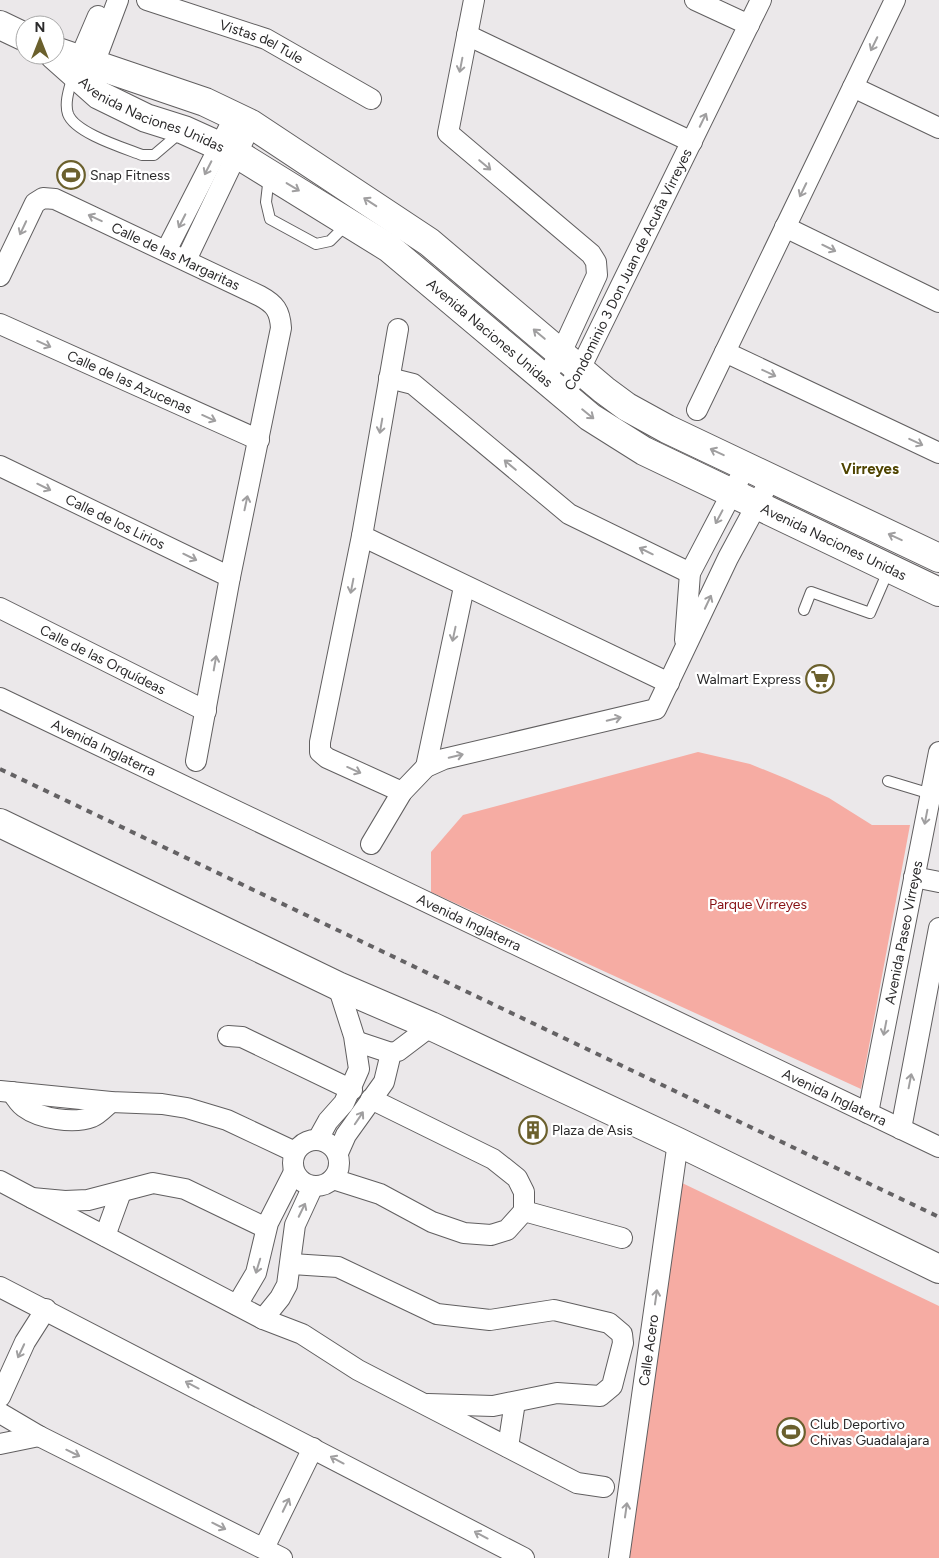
<svg xmlns="http://www.w3.org/2000/svg" width="939" height="1558" font-family="Figtree,sans-serif">
  <rect width="100%" height="100%" fill="#ebe8ea"/>
  <path fill="#f6aca3" d="M 698,752 L 750,764 L 787,779 L 829,798 L 872,825 L 910,825 L 861,1089 L 431,892 L 431,852 L 463,815 Z
    M 680,1182 L 939,1306 L 939,1558 L 625,1558 Z"/>
  <g fill="none" stroke-linecap="round" stroke-linejoin="round">
    <defs>
      <path id="lane" d="M 73,75 C 70,87 64,102 68,114 C 75,133 124,148 142,155 L 154,155 L 181,132
        M 269,176 L 266,202 L 270,219 L 316,244 L 330,241 L 348,223
        M 804,610 L 811,592 L 870,613 L 889,569
        M 888,781 L 931,794"/>
      <g id="street">
        <path id="s1" d="M 147,0 L 266,39 L 371,99"/>
        <path d="M 474,0 L 448,133 L 591,254 L 596,262 L 597,275 L 561,353 L 545,378"/>
        <path d="M 695,0 L 749,25"/>
        <path d="M 467,35 L 692,142"/>
        <path d="M 74,72 L 98,16"/>
        <path d="M 89,77 L 118,0"/>
        <path d="M 853,87 L 939,128"/>
        <path d="M 785,227 L 939,302"/>
        <path d="M 166,251 L 235,116"/>
        <path d="M 186,260 L 251,124"/>
        <path id="s2" d="M 0,276 L 35,203 L 43,198 L 55,199 L 260,296 C 275,304 280,311 281,328 L 230,577 L 196,761"/>
        <path id="s3" d="M 0,324 L 259,440"/>
        <path d="M 398,329 L 362,536 L 320,742 L 320,752 L 327,758 L 402,792"/>
        <path d="M 725,352 L 939,453"/>
        <path d="M 389,378 L 413,384 L 569,514 L 690,573"/>
        <path id="s4" d="M 564,395 L 580,369 L 761,0"/>
        <path d="M 697,410 L 895,0"/>
        <path id="s5" d="M 0,466 L 230,577"/>
        <path d="M 362,536 L 669,683"/>
        <path id="s6" d="M 0,608 L 206,711"/>
        <path d="M 685,640 L 690,573 L 746,466"/>
        <path id="s7" d="M 0,698 L 939,1147"/>
        <path d="M 426,767 L 464,587"/>
        <path d="M 371,844 L 402,792 L 426,767 L 444,759 L 656,709 L 728,558 L 771,478"/>
        <path d="M 914,877 L 939,882"/>
        <path d="M 228,1036 L 242,1037 L 352,1090"/>
        <path d="M 355,1041 L 391,1053"/>
        <path d="M 0,1091 L 111,1102 L 162,1104 L 187,1108 L 227,1120 L 295,1152"/>
        <path d="M 12,1092 C 15,1097 19,1103 24,1107 C 40,1119 74,1124 92,1117 C 99,1114 105,1107 111,1102"/>
        <path id="s8" d="M 868,1113 L 939,752"/>
        <path d="M 901,1129 L 939,928"/>
        <path d="M 318,1139 L 328,1121 L 344,1103 L 359,1069 L 354,1036 L 338,986"/>
        <circle cx="316" cy="1163" r="23"/>
        <path d="M 338,1153 L 346,1135 L 384,1082 L 391,1053 L 398,1051 L 431,1026"/>
        <path d="M 333,1179 L 380,1194 L 432,1222 L 464,1233 L 491,1235 L 507,1230 L 524,1211 L 524,1192 L 517,1178 L 493,1159 L 371,1099"/>
        <path d="M 0,1181 L 32,1198 L 65,1201 L 88,1200 L 153,1183 L 185,1189 L 266,1228"/>
        <path d="M 32,1198 L 263,1319 L 302,1334 L 358,1370 L 577,1483 L 604,1487"/>
        <path d="M 524,1211 L 622,1238"/>
        <path d="M 105,1236 L 121,1192"/>
        <path d="M 292,1264 L 338,1267 L 437,1314 L 490,1320 L 554,1310 L 609,1323 L 622,1334 L 623,1343 L 612,1386 L 600,1396 L 557,1393 L 493,1406 L 428,1404"/>
        <path d="M 0,1287 L 524,1558"/>
        <path d="M 237,1305 L 256,1273 L 268,1223 L 294,1172"/>
        <path d="M 263,1319 L 280,1298 L 287,1285 L 295,1225 L 313,1186"/>
        <path d="M 0,1397 L 25,1342 L 46,1309"/>
        <path d="M 0,1413 L 39,1436 L 282,1558"/>
        <path d="M 0,1444 L 39,1436"/>
        <path d="M 508,1447 L 515,1402"/>
        <path d="M 264,1548 L 313,1448"/>
        <path id="s9" d="M 619,1558 L 678,1142"/>
      </g>
      <g id="secondary">
        <path d="M 0,25 L 25,37"/>
        <path d="M 55,51 L 205,102 L 251,124 L 429,242 L 604,390 L 627,407 L 667,429 L 939,558"/>
        <path id="s10" d="M 54,55 L 99,95 L 146,118 L 184,130 L 237,154 L 389,248 L 590,417 L 644,451 L 939,592"/>
        <path d="M 0,823 L 338,986 L 431,1026 L 678,1142 L 939,1269"/>
      </g>
    </defs>
    <use href="#lane" stroke="#615f60" stroke-width="12"/>
    <use href="#street" stroke="#615f60" stroke-width="22"/>
    <use href="#secondary" stroke="#615f60" stroke-width="30"/>
    <use href="#lane" stroke="#fff" stroke-width="10"/>
    <use href="#street" stroke="#fff" stroke-width="20"/>
    <use href="#secondary" stroke="#fff" stroke-width="28"/>
    <path stroke="#646264" stroke-width="4" stroke-dasharray="6 6" stroke-linecap="butt" d="M 0,769 L 939,1217"/>
  </g>
  <defs><path id="oneway-shaft" d="M-6 0H5M1.5-3L5.5 0L1.5 3" fill="none" stroke-width="1.6" stroke-linecap="round" stroke-linejoin="round" transform="scale(1.25)"/></defs>
  <g stroke="#a09fa0">
    <use href="#oneway-shaft" transform="translate(874 44) rotate(116)"/>
    <use href="#oneway-shaft" transform="translate(461 65) rotate(101)"/>
    <use href="#oneway-shaft" transform="translate(703 120) rotate(-64)"/>
    <use href="#oneway-shaft" transform="translate(485 165) rotate(40)"/>
    <use href="#oneway-shaft" transform="translate(208 168) rotate(117)"/>
    <use href="#oneway-shaft" transform="translate(293 187) rotate(31)"/>
    <use href="#oneway-shaft" transform="translate(803 190) rotate(116)"/>
    <use href="#oneway-shaft" transform="translate(370 202) rotate(-147)"/>
    <use href="#oneway-shaft" transform="translate(95 218) rotate(-155)"/>
    <use href="#oneway-shaft" transform="translate(182 221) rotate(117)"/>
    <use href="#oneway-shaft" transform="translate(23 228) rotate(115)"/>
    <use href="#oneway-shaft" transform="translate(829 248) rotate(26)"/>
    <use href="#oneway-shaft" transform="translate(539 334) rotate(-140)"/>
    <use href="#oneway-shaft" transform="translate(44 344) rotate(24)"/>
    <use href="#oneway-shaft" transform="translate(769 373) rotate(25)"/>
    <use href="#oneway-shaft" transform="translate(588 414) rotate(39)"/>
    <use href="#oneway-shaft" transform="translate(209 418) rotate(24)"/>
    <use href="#oneway-shaft" transform="translate(381 426) rotate(100)"/>
    <use href="#oneway-shaft" transform="translate(916 442) rotate(25)"/>
    <use href="#oneway-shaft" transform="translate(717 452) rotate(-155)"/>
    <use href="#oneway-shaft" transform="translate(510 465) rotate(-140)"/>
    <use href="#oneway-shaft" transform="translate(44 487) rotate(26)"/>
    <use href="#oneway-shaft" transform="translate(246 503) rotate(-78)"/>
    <use href="#oneway-shaft" transform="translate(719 517) rotate(118)"/>
    <use href="#oneway-shaft" transform="translate(895 537) rotate(-155)"/>
    <use href="#oneway-shaft" transform="translate(646 551) rotate(-154)"/>
    <use href="#oneway-shaft" transform="translate(190 557) rotate(26)"/>
    <use href="#oneway-shaft" transform="translate(352 586) rotate(101)"/>
    <use href="#oneway-shaft" transform="translate(708 602) rotate(-65)"/>
    <use href="#oneway-shaft" transform="translate(454 634) rotate(102)"/>
    <use href="#oneway-shaft" transform="translate(215 663) rotate(-80)"/>
    <use href="#oneway-shaft" transform="translate(614 719) rotate(-13)"/>
    <use href="#oneway-shaft" transform="translate(456 756) rotate(-13)"/>
    <use href="#oneway-shaft" transform="translate(354 770) rotate(24)"/>
    <use href="#oneway-shaft" transform="translate(926 817) rotate(101)"/>
    <use href="#oneway-shaft" transform="translate(885 1028) rotate(101)"/>
    <use href="#oneway-shaft" transform="translate(910 1081) rotate(-79)"/>
    <use href="#oneway-shaft" transform="translate(359 1118) rotate(-56)"/>
    <use href="#oneway-shaft" transform="translate(302 1210) rotate(-64)"/>
    <use href="#oneway-shaft" transform="translate(258 1266) rotate(107)"/>
    <use href="#oneway-shaft" transform="translate(656 1297) rotate(-82)"/>
    <use href="#oneway-shaft" transform="translate(21 1351) rotate(115)"/>
    <use href="#oneway-shaft" transform="translate(192 1385) rotate(-152)"/>
    <use href="#oneway-shaft" transform="translate(73 1453) rotate(26)"/>
    <use href="#oneway-shaft" transform="translate(337 1460) rotate(-152)"/>
    <use href="#oneway-shaft" transform="translate(286 1505) rotate(-64)"/>
    <use href="#oneway-shaft" transform="translate(626 1510) rotate(-82)"/>
    <use href="#oneway-shaft" transform="translate(219 1526) rotate(26)"/>
    <use href="#oneway-shaft" transform="translate(481 1535) rotate(-152)"/>
  </g>
  <defs>
    <symbol id="stadium-ring" viewBox="-11 -11 22 22"><circle r="9.5" fill="#fff" stroke="#6b602d" stroke-width="1.5"/><path d="M0-5a6.5 5 0 1 0 0 10a6.5 5 0 1 0 0-10ZM-3.5-1.8h7v3.6h-7Z" fill="#6b602d"/></symbol>
    <symbol id="supermarket-ring" viewBox="-11 -11 22 22"><circle r="9.5" fill="#fff" stroke="#6b602d" stroke-width="1.5"/><path d="M-6-5.5h2.5l.6 2H6L4.5 2H-2.5L-4.4-4H-6ZM-1.5 3.2a1.3 1.3 0 1 0 .1 0ZM3 3.2a1.3 1.3 0 1 0 .1 0Z" fill="#6b602d"/></symbol>
    <symbol id="building-ring" viewBox="-11 -11 22 22"><circle r="9.5" fill="#fff" stroke="#6b602d" stroke-width="1.5"/><path d="M-4-6H4V6H1V3H-1V6H-4ZM-2.5-4.3h1.7v1.8h-1.7ZM.8-4.3h1.7v1.8H.8ZM-2.5-1h1.7V.8h-1.7ZM.8-1h1.7V.8H.8Z" fill="#6b602d"/></symbol>
  </defs>
  <g fill-rule="evenodd">
    <use href="#stadium-ring" x="55" y="159" width="32" height="32"/>
    <use href="#supermarket-ring" x="804" y="663" width="32" height="32"/>
    <use href="#building-ring" x="517" y="1114" width="32" height="32"/>
    <use href="#stadium-ring" x="775" y="1416" width="32" height="32"/>
  </g>
  <g text-anchor="middle" dominant-baseline="central" stroke-width="4.5" stroke-linejoin="round" paint-order="stroke">
    <g font-size="14" fill="#2b2a2b" stroke="#fff">
      <text stroke="none"><textPath href="#s1" startOffset="122">Vistas del Tule</textPath></text>
      <text stroke="none"><textPath href="#s10" startOffset="116">Avenida Naciones Unidas</textPath></text>
      <text stroke="none"><textPath href="#s2" startOffset="236">Calle de las Margaritas</textPath></text>
      <text stroke="none"><textPath href="#s4" startOffset="141">Condominio 3 Don Juan de Acuña Virreyes</textPath></text>
      <text stroke="none"><textPath href="#s10" startOffset="521">Avenida Naciones Unidas</textPath></text>
      <text stroke="none"><textPath href="#s3" startOffset="142">Calle de las Azucenas</textPath></text>
      <text stroke="none"><textPath href="#s5" startOffset="128">Calle de los Lirios</textPath></text>
      <text stroke="none"><textPath href="#s10" startOffset="926">Avenida Naciones Unidas</textPath></text>
      <text stroke="none"><textPath href="#s6" startOffset="115">Calle de las Orquídeas</textPath></text>
      <text stroke="none"><textPath href="#s7" startOffset="115">Avenida Inglaterra</textPath></text>
      <text stroke="none"><textPath href="#s7" startOffset="520">Avenida Inglaterra</textPath></text>
      <text stroke="none"><textPath href="#s8" startOffset="184">Avenida Paseo Virreyes</textPath></text>
      <text stroke="none"><textPath href="#s7" startOffset="925">Avenida Inglaterra</textPath></text>
      <text stroke="none"><textPath href="#s9" startOffset="210">Calle Acero</textPath></text>
    </g>
    <g font-size="14" fill="#2b2a2b" stroke="#fff" text-anchor="start">
      <text x="90" y="175">Snap Fitness</text>
      <text x="801" y="679" text-anchor="end">Walmart Express</text>
      <text x="552" y="1130">Plaza de Asis</text>
      <text x="810" y="1424">Club Deportivo<tspan x="810" dy="16">Chivas Guadalajara</tspan></text>
    </g>
    <g font-size="14" fill="#871114" stroke="#fff">
      <text x="758" y="904">Parque Virreyes</text>
    </g>
    <g font-size="15" font-weight="bold" fill="#4f4400" stroke="#fff">
      <text x="870" y="469">Virreyes</text>
    </g>
  </g>
  <g transform="translate(40 40)"><circle r="24" fill="#ffffff" stroke="#aaaaaa"/>
  <path d="M0-4L9 19L0 12L-9 19Z" fill="#6b602d"/>
  <text y="-8" font-size="14" font-weight="bold" text-anchor="middle" fill="#2b2a2b">N</text>
  </g>
</svg>
